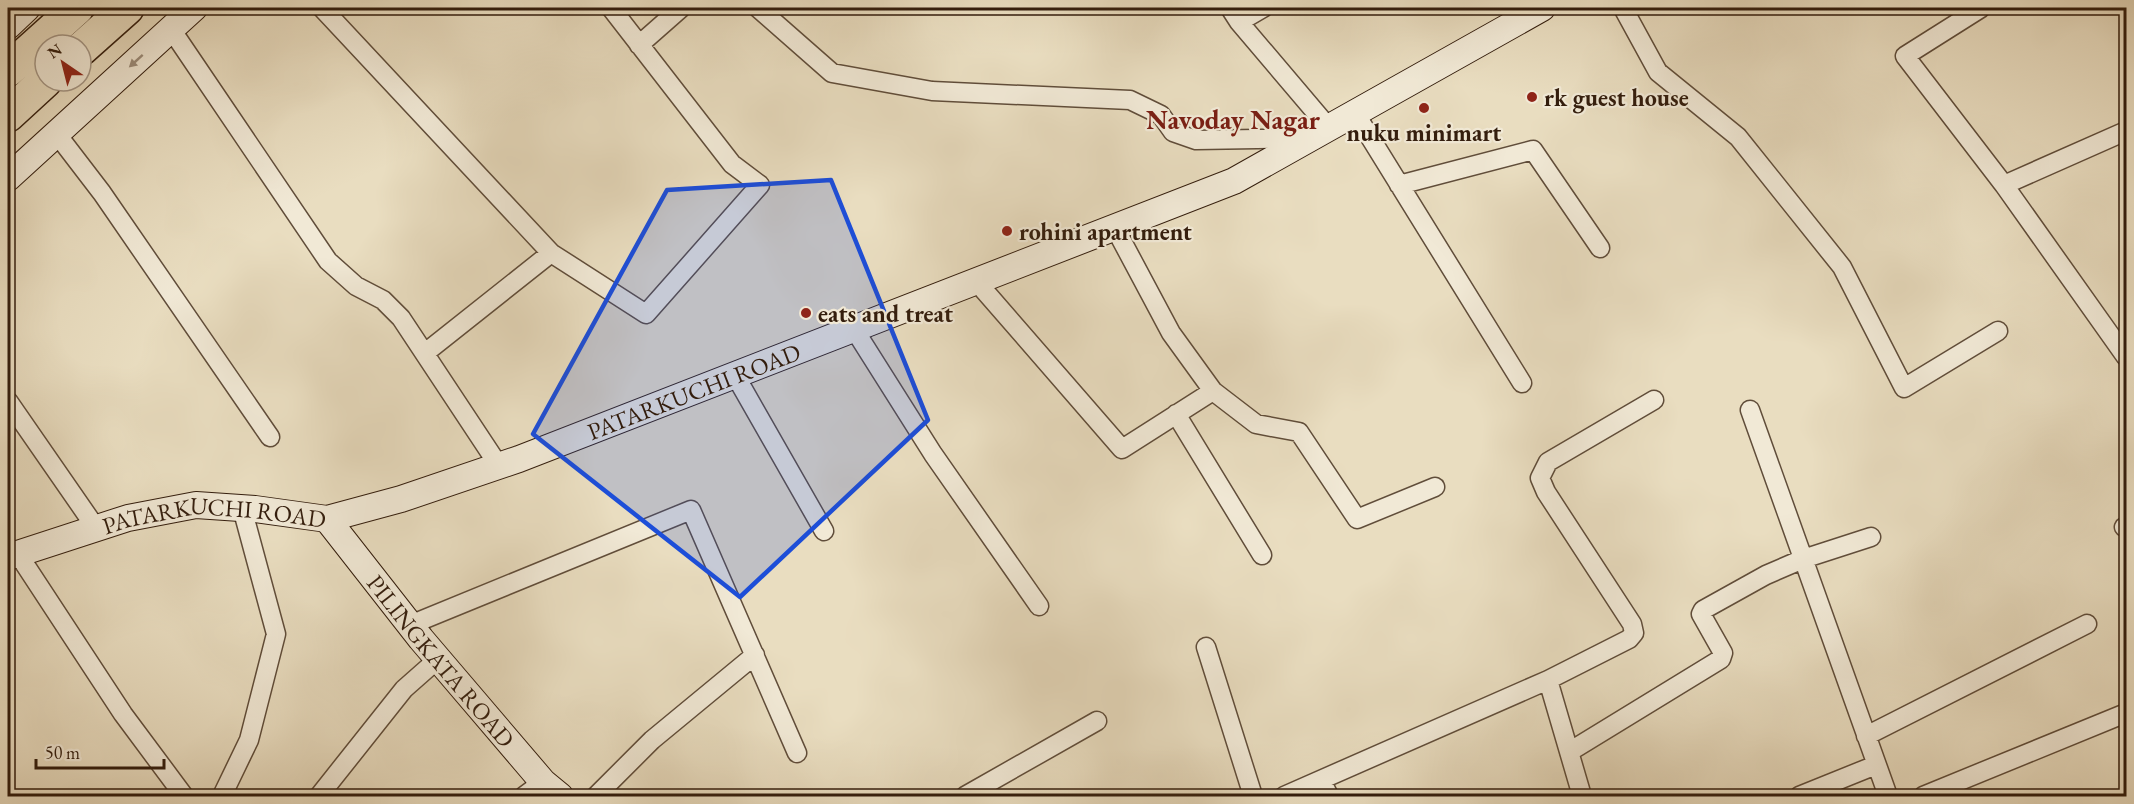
<svg xmlns="http://www.w3.org/2000/svg" width="2134" height="804" font-family="'EB Garamond',serif">
  <rect width="100%" height="100%" fill="#e9ddc0"/>
  <filter id="stains"><feTurbulence type="fractalNoise" baseFrequency=".00333" numOctaves="4"/><feColorMatrix values="0 0 0 0 .2 0 0 0 0 .09 0 0 0 0 .02 0 0 0 .5 -.17"/></filter>
  <radialGradient id="worn" r=".72"><stop offset=".6" stop-color="#630" stop-opacity="0"/><stop offset="1" stop-color="#630" stop-opacity=".3"/></radialGradient>
  <g fill="none" stroke-linecap="round" stroke-linejoin="round">
    <defs>
      <path id="street" d="M 322,8 L 551,253 L 425,353
        M 758,8 L 832,73 L 932,91 L 1130,100 L 1161,115 L 1173,132 L 1196,140 L 1307,138
        M 1230,8 L 1239,22 L 1329,128
        M 1623,8 L 1658,72 L 1738,137 L 1842,267 L 1904,388 L 1998,331
        M 1981,8 L 1905,56 L 2004,185 L 2126,357
        M 1239,22 L 1263,8
        M 171,29 L 328,261 L 356,286 L 383,300 L 401,318 L 499,466
        M 639,45 L 681,8
        M 1355,113 L 1522,383
        M 56,133 L 102,193 L 270,437
        M 1399,185 L 1533,150 L 1600,248
        M 2004,185 L 2126,131
        M 1115,228 L 1171,333 L 1213,391 L 1256,424 L 1299,432 L 1357,519 L 1435,487
        M 551,253 L 646,314 L 760,185 L 732,164 L 611,8
        M 976,281 L 1122,449 L 1213,391
        M 854,329 L 933,454 L 1039,606
        M 735,375 L 824,531
        M 8,401 L 96,528
        M 1750,410 L 1888,796
        M 1176,414 L 1262,555
        M 2124,527 L 2126,526
        M 18,554 L 123,714 L 184,796
        M 410,625 L 691,510 L 797,753
        M 1206,647 L 1253,796
        M 1548,680 L 1629,639 L 1634,633 L 1632,624 L 1546,492 L 1540,478 L 1548,462 L 1654,400
        M 1866,736 L 2087,624
        M 1569,752 L 1721,659 L 1723,653 L 1701,614 L 1703,610 L 1766,575 L 1803,559 L 1871,537
        M 1321,780 L 1329,796
        M 222,796 L 249,740 L 276,634 L 242,508
        M 319,796 L 404,689 L 438,659
        M 524,796 L 543,782
        M 596,796 L 652,740 L 755,655
        M 965,796 L 1097,721
        M 1284,796 L 1548,680 L 1582,796
        M 1799,796 L 1876,765
        M 1923,796 L 2126,713"/>
      <g id="secondary">
        <path d="M 8,26 L 27,8"/>
        <path d="M 8,178 L 194,8"/>
        <path id="s1" d="M 327,519 L 421,639 L 543,782 L 560,796"/>
        <path id="s2" d="M 8,557 L 128,518 L 196,505 L 255,509 L 327,519 L 401,499 L 519,459 L 1234,181 L 1542,8"/>
      </g>
      <path id="highway" d="M 81,49 L 127,8
        M 8,70 L 77,8
        M 8,115 L 45,81"/>
    </defs>
    <use href="#street" stroke="#604d3a" stroke-width="21"/>
    <use href="#secondary" stroke="#331d0d" stroke-width="28"/>
    <use href="#highway" stroke="#331d0d" stroke-width="36"/>
    <use href="#street" stroke="#f1e9d6" stroke-width="18"/>
    <use href="#secondary" stroke="#f1e9d6" stroke-width="26"/>
    <use href="#highway" stroke="#e9ddc0" stroke-width="33"/>
  </g>
  <defs><path id="oneway-solid" d="M-6-.8H1V-3.2L6.5 0L1 3.2V.8H-6Z" transform="scale(1.5)"/></defs>
  <use fill="#9c8d7c" href="#oneway-solid" transform="translate(136 61) rotate(138)"/>
  <path fill="#1d4ed8" fill-opacity="0.2" stroke="#1d4ed8" stroke-width="4.5" stroke-linejoin="round" d="M 831,180 L 928,420 L 740,597 L 533,434 L 667,190 Z"/>
  <g fill="#8f2418" stroke="#f1e9d6" stroke-width="2">
    <circle cx="1532" cy="97" r="6"/>
    <circle cx="1424" cy="108" r="6"/>
    <circle cx="1007" cy="231" r="6"/>
    <circle cx="806" cy="313" r="6"/>
  </g>
  <g text-anchor="middle" dominant-baseline="central" stroke-width="4.5" stroke-linejoin="round" paint-order="stroke">
    <g font-size="24" font-weight="bold" fill="#331d0d" stroke="#f1e9d6" text-anchor="start">
      <text x="1544" y="97">rk guest house</text>
      <text x="1424" y="132" text-anchor="middle">nuku minimart</text>
      <text x="1019" y="231">rohini apartment</text>
      <text x="818" y="313">eats and treat</text>
    </g>
    <g font-size="24" fill="#331d0d" stroke="#f1e9d6">
      <text stroke="none"><textPath href="#s2" startOffset="716">PATARKUCHI ROAD</textPath></text>
      <text stroke="none"><textPath href="#s2" startOffset="213">PATARKUCHI ROAD</textPath></text>
      <text stroke="none"><textPath href="#s1" startOffset="182">PILINGKATA ROAD</textPath></text>
    </g>
    <g font-size="27" font-weight="bold" fill="#7a1f14" stroke="#f1e9d6">
      <text x="1233" y="119">Navoday Nagar</text>
    </g>
  </g>
  <rect width="2134" height="804" fill="none" stroke="#e9ddc0" stroke-width="30"/>
  <rect x="9" y="9" width="2116" height="786" fill="none" stroke="#331d0d" stroke-width="3"/>
  <rect x="15" y="15" width="2104" height="774" fill="none" stroke="#331d0d" stroke-width="1.5"/>
  <g transform="translate(63 63) rotate(325)"><circle r="28" fill="#f1e9d6" stroke="#a59786" stroke-width="1.5"/>
  <path d="M0-4.5L10 22L0 15L-10 22Z" fill="#8f2418"/>
  <text y="-9" font-size="16" font-weight="bold" text-anchor="middle" fill="#331d0d">N</text>
  </g>
  <path d="M36 759v9h128v-9" fill="none" stroke="#331d0d" stroke-width="3"/>
  <text x="45" y="759" font-size="18" fill="#331d0d" stroke="#f1e9d6" stroke-width="4.5" paint-order="stroke">50 m</text>
  <rect width="100%" height="100%" filter="url(#stains)"/>
  <rect width="100%" height="100%" fill="url(#worn)"/>
</svg>
